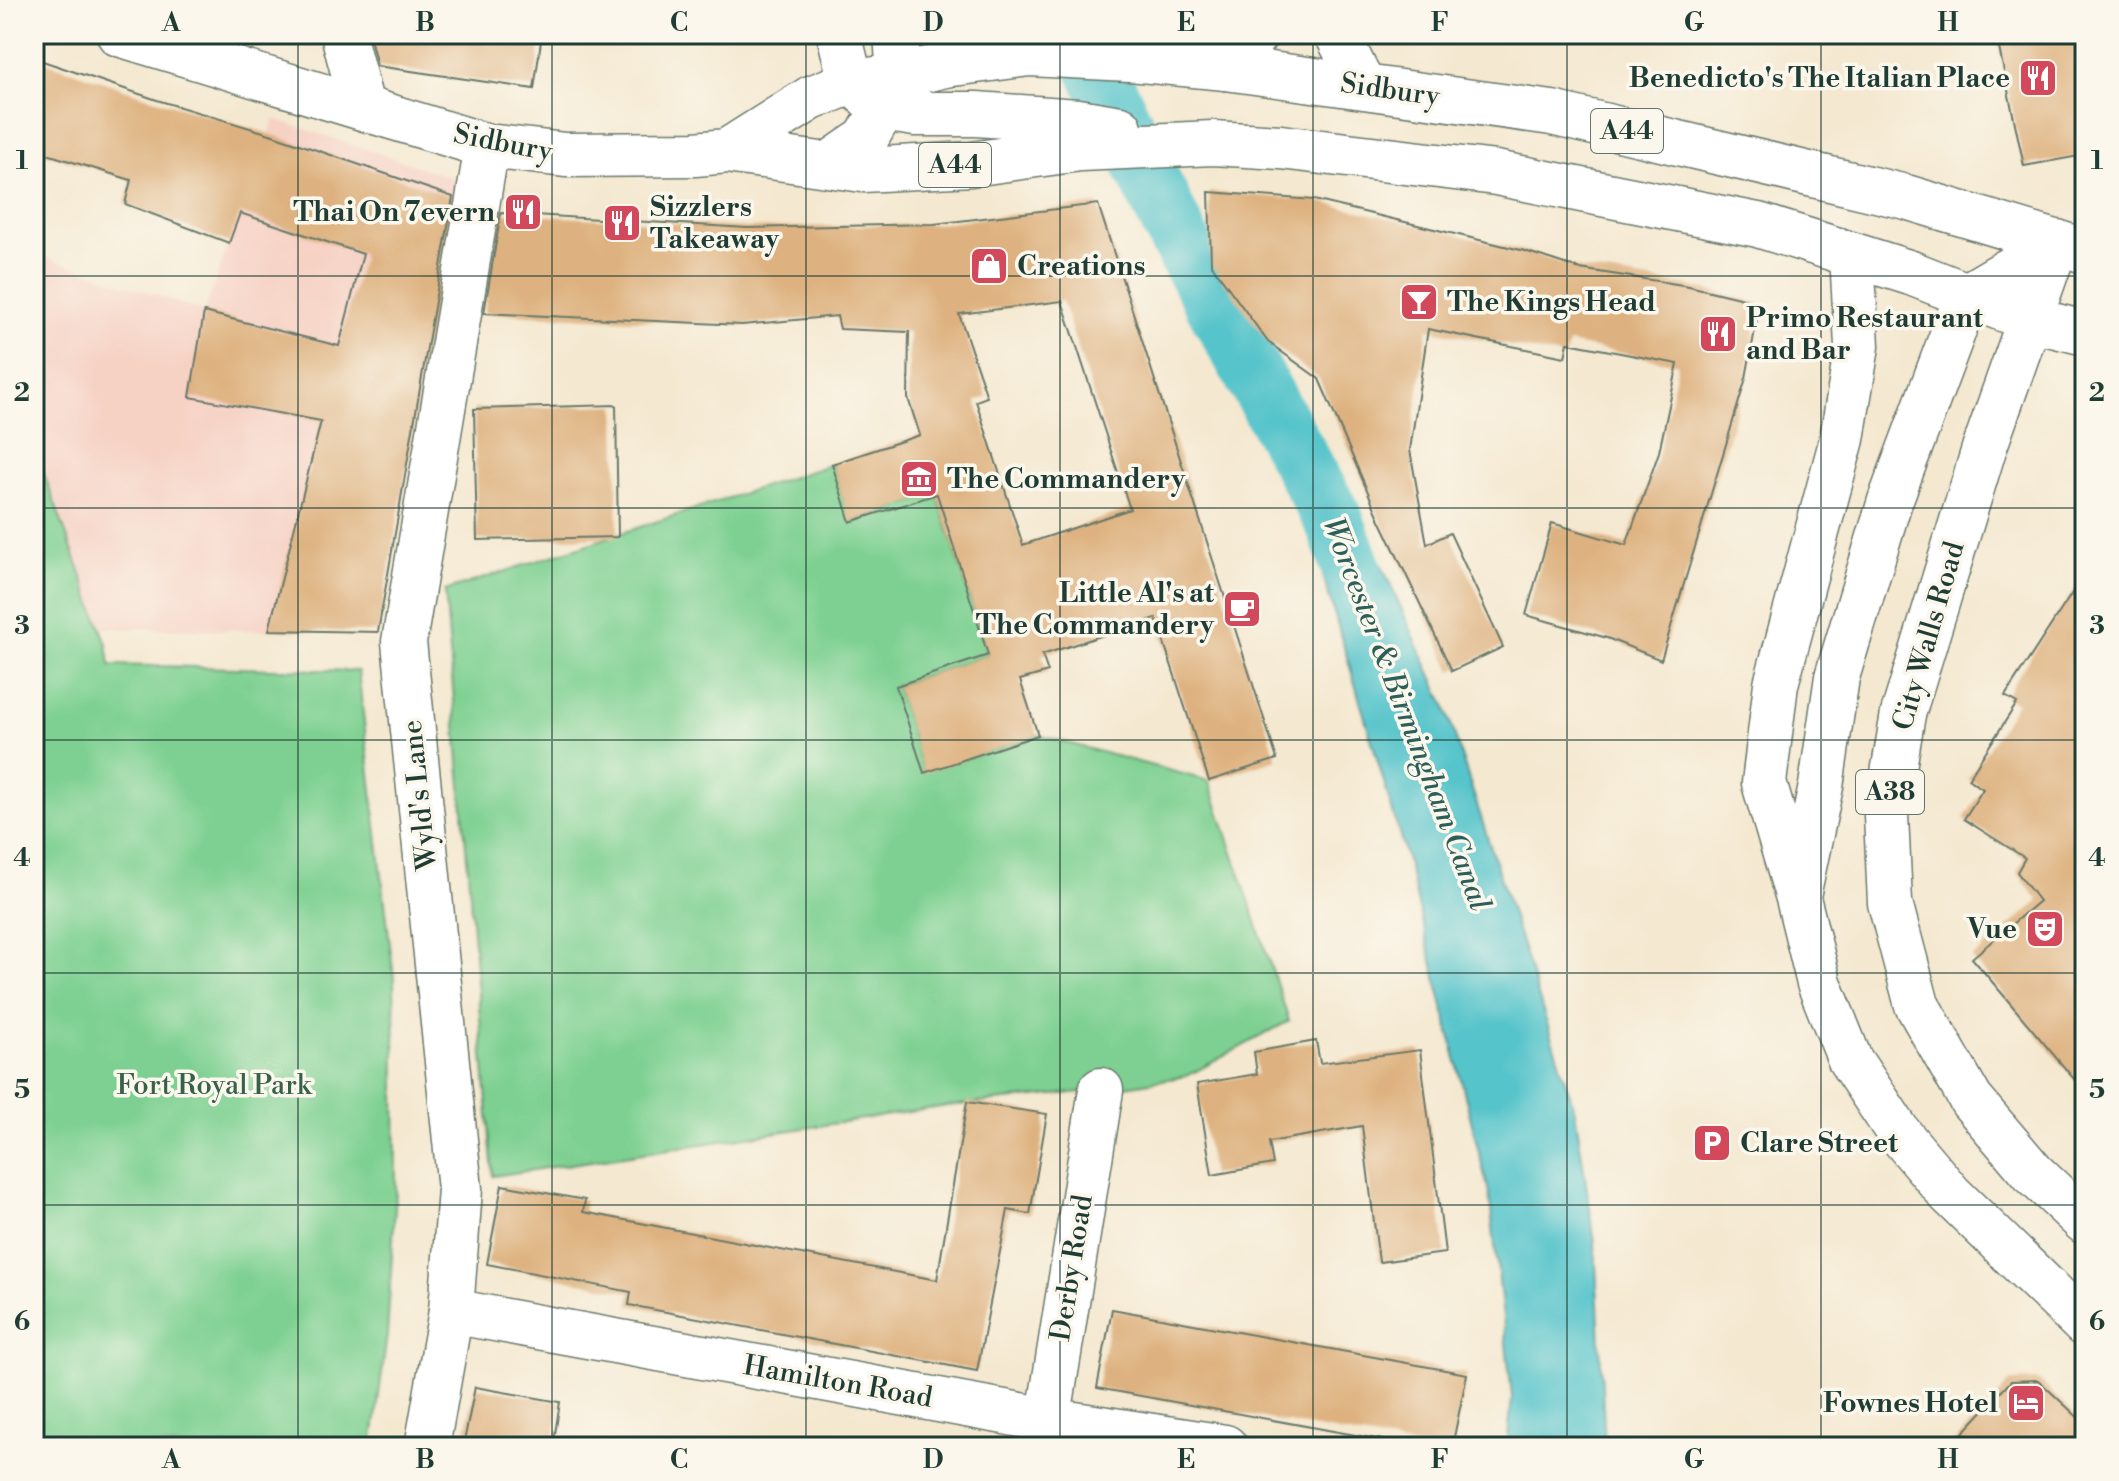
<svg xmlns="http://www.w3.org/2000/svg" width="2119" height="1481" font-family="'Libre Bodoni',serif">
  <rect width="100%" height="100%" fill="#fbf7ec"/>
  <filter id="ink" filterUnits="userSpaceOnUse"><feTurbulence type="fractalNoise" baseFrequency=".0125" numOctaves="2"/><feDisplacementMap in="SourceGraphic" scale="16" xChannelSelector="R" yChannelSelector="G"/><feConvolveMatrix kernelMatrix="1 2 1 2 8 2 1 2 1" color-interpolation-filters="sRGB"/></filter>
  <filter id="wash" filterUnits="userSpaceOnUse"><feTurbulence type="fractalNoise" baseFrequency=".006" numOctaves="4" result="noise"/><feDisplacementMap in="SourceGraphic" scale="32" xChannelSelector="R" yChannelSelector="G"/><feGaussianBlur stdDeviation="1.8" result="paint"/><feColorMatrix in="noise" values="0 0 0 0 0 0 0 0 0 0 0 0 0 0 0 0 0 1.4 0 .05"/><feComposite in="paint" operator="in"/></filter>
  <g filter="url(#wash)">
    <rect width="100%" height="100%" fill="#f4e8d0"/>
    <path fill="#f6d2c5" d="M 274,119 L 460,180 L 378,632 L 99,628 L 34,447 L 34,253 L 204,312 Z"/>
    <path fill="#7dd091" stroke="#4e8662" stroke-width="2" d="M 34,447 L 107,644 L 110,665 L 358,671 L 394,979 L 396,1190 L 387,1335 L 372,1447 L 34,1447 Z
      M 832,464 L 851,522 L 937,494 L 988,655 L 896,686 L 924,772 L 1038,735 L 1209,781 L 1289,1021 L 1187,1076 L 1101,1090 L 948,1106 L 493,1176 L 445,591 Z"/>
    <path fill="#56c4cb" stroke="#3a8080" stroke-width="2" d="M 1348,491 L 1445,705 L 1575,1111 L 1595,1242 L 1605,1447 L 1507,1447 L 1512,1397 L 1489,1193 L 1407,860 L 1301,501 Z"/>
    <g fill="none" stroke-linecap="round" stroke-linejoin="round">
      <path stroke="#56c4cb" stroke-width="60" d="M 1079,34 L 1179,239 L 1335,523 L 1353,572"/>
    </g>
    <g id="blocks">
      <path fill="#deb280" fill-rule="evenodd" d="M 369,34 L 542,34 L 534,89 L 377,66 Z
        M 1996,34 L 2085,34 L 2085,155 L 2024,166 Z
        M 34,58 L 157,100 L 270,134 L 453,197 L 378,632 L 269,630 L 321,421 L 190,397 L 204,312 L 339,346 L 363,254 L 240,213 L 229,243 L 125,204 L 131,180 L 34,150 Z
        M 1209,192 L 1314,200 L 1525,251 L 1580,269 L 1689,286 L 1760,303 L 1746,378 L 1661,660 L 1607,638 L 1526,615 L 1552,523 L 1626,545 L 1659,452 L 1678,364 L 1568,343 L 1565,357 L 1428,329 L 1410,450 L 1427,544 L 1450,533 L 1503,647 L 1452,671 L 1380,520 L 1319,379 L 1268,342 L 1211,264 Z
        M 1098,204 L 1277,759 L 1209,781 L 1156,618 L 1042,655 L 1048,672 L 1020,680 L 1038,735 L 924,773 L 896,686 L 988,655 L 937,494 L 850,522 L 832,464 L 920,435 L 908,398 L 909,332 L 840,329 L 837,316 L 742,325 L 484,313 L 501,213 L 747,228 L 934,224 ZM 1062,301 L 1130,509 L 1023,545 L 976,401 L 987,397 L 959,314 Z
        M 616,405 L 618,537 L 477,540 L 474,409 Z
        M 2085,573 L 2085,1092 L 1972,958 L 2039,901 L 2017,872 L 2025,858 L 1964,819 L 1983,789 L 1968,779 L 2017,703 L 2005,696 Z
        M 1316,1041 L 1320,1063 L 1420,1050 L 1445,1253 L 1379,1262 L 1362,1126 L 1269,1142 L 1273,1164 L 1212,1175 L 1197,1084 L 1257,1074 L 1254,1052 Z
        M 967,1102 L 1047,1114 L 1030,1214 L 1008,1210 L 977,1371 L 629,1305 L 631,1292 L 487,1264 L 502,1185 L 585,1200 L 583,1212 L 937,1280 Z
        M 1112,1309 L 1467,1374 L 1452,1447 L 1421,1447 L 1097,1388 Z
        M 2038,1380 L 2085,1424 L 2085,1447 L 1950,1447 L 2011,1381 Z
        M 475,1387 L 560,1402 L 553,1447 L 463,1447 Z"/>
    </g>
  </g>
  <g filter="url(#ink)">
    <use href="#blocks" fill-opacity="0" stroke="#6a796b" stroke-width="2"/>
    <g fill="none" stroke-linecap="round" stroke-linejoin="round">
      <defs>
        <path id="minor" d="M 343,34 L 362,106
          M 1337,34 L 1363,86
          M 1226,68 L 1256,34
          M 451,1311 L 1048,1420 L 1225,1447
          M 1044,1447 L 1101,1090"/>
        <path id="tertiary" d="M 427,1447 L 451,1311 L 460,1189 L 404,642 L 487,146"/>
        <path id="primary" d="M 119,34 L 487,146 L 565,155 L 695,154 L 727,151 L 863,170 L 971,164 L 1080,149 L 1213,143 L 1281,147 L 1496,173 L 1758,225 L 1911,273 L 2028,319 L 2085,333
          M 839,34 L 851,82
          M 851,82 L 883,109 L 915,114 L 976,114 L 1078,121 L 1120,128
          M 727,151 L 811,98 L 851,82 L 899,76 L 945,65 L 1029,54 L 1130,59 L 1226,68 L 1552,113 L 1906,197 L 2085,251
          M 828,165 L 866,139 L 883,109 L 899,76 L 896,34
          M 2057,242 L 1984,449 L 1903,714 L 1886,815 L 1890,903 L 1917,1005 L 1971,1100 L 2033,1173 L 2085,1222
          M 1852,255 L 1857,346 L 1842,439 L 1776,684 L 1764,783 L 1798,898 L 1819,983 L 1850,1060 L 1898,1132 L 1950,1194 L 2085,1325
          M 1967,295 L 2057,242
          M 1799,891 L 1821,786 L 1837,677 L 1890,501 L 1967,295"/>
      </defs>
      <use href="#minor" stroke="#6a796b" stroke-width="47"/>
      <use href="#tertiary" stroke="#6a796b" stroke-width="47"/>
      <use href="#primary" stroke="#6a796b" stroke-width="47"/>
      <use href="#minor" stroke="#fff" stroke-width="44"/>
      <use href="#tertiary" stroke="#fff" stroke-width="44"/>
      <use href="#primary" stroke="#fff" stroke-width="44"/>
    </g>
  </g>
  <path fill="none" stroke="#1f3d34" stroke-width="2" stroke-opacity="0.55" d="M 298,34 L 298,1447M 552,34 L 552,1447M 806,34 L 806,1447M 1060,34 L 1060,1447M 1313,34 L 1313,1447M 1567,34 L 1567,1447M 1821,34 L 1821,1447M 34,276 L 2085,276M 34,508 L 2085,508M 34,740 L 2085,740M 34,973 L 2085,973M 34,1205 L 2085,1205"/>
  <defs>
    <symbol id="restaurant-square" viewBox="-11 -11 22 22"><rect x="-9" y="-9" width="18" height="18" rx="4" fill="#d1495b" stroke="#fbf7ec"/><path d="M-5-6h1v4h1v-4h1v4h1v-4h1v5L-1.5 .5V6h-2V.5L-5-1ZM5-6V6H3V1.5H1.5Q1.5-4 5-6Z" fill="#fff"/></symbol>
    <symbol id="shop-square" viewBox="-11 -11 22 22"><rect x="-9" y="-9" width="18" height="18" rx="4" fill="#d1495b" stroke="#fbf7ec"/><path d="M-5-2.5h2.3a2.7 3.5 0 0 1 5.4 0H5L5.5 6h-11ZM-1.5-2.5h3a1.5 2.3 0 0 0-3 0Z" fill="#fff"/></symbol>
    <symbol id="bar-square" viewBox="-11 -11 22 22"><rect x="-9" y="-9" width="18" height="18" rx="4" fill="#d1495b" stroke="#fbf7ec"/><path d="M-6-5H6L.8 .8V4.5H3.5V6h-7V4.5H-.8V.8Z" fill="#fff"/></symbol>
    <symbol id="museum-square" viewBox="-11 -11 22 22"><rect x="-9" y="-9" width="18" height="18" rx="4" fill="#d1495b" stroke="#fbf7ec"/><path d="M0-6L6-3V-2H-6V-3ZM-5-1h2V3h-2ZM-1-1h2V3h-2ZM3-1h2V3H3ZM-6 4H6V6H-6Z" fill="#fff"/></symbol>
    <symbol id="cafe-square" viewBox="-11 -11 22 22"><rect x="-9" y="-9" width="18" height="18" rx="4" fill="#d1495b" stroke="#fbf7ec"/><path d="M-5.5-4.5H6V0H3Q3 3.5 0 3.5H-2.5Q-5.5 3.5-5.5 0ZM3-3.2v2h1.7v-2ZM-6 4.5H4V6H-6Z" fill="#fff"/></symbol>
    <symbol id="theatre-square" viewBox="-11 -11 22 22"><rect x="-9" y="-9" width="18" height="18" rx="4" fill="#d1495b" stroke="#fbf7ec"/><path d="M-5-5.5Q0-4 5-5.5V0Q5 5 0 6Q-5 5-5 0ZM-3.3-2.5H-1v1.5H-3.3ZM1-2.5H3.3v1.5H1ZM-2.8 1Q0 5.5 2.8 1Z" fill="#fff"/></symbol>
    <symbol id="parking-square" viewBox="-11 -11 22 22"><rect x="-9" y="-9" width="18" height="18" rx="4" fill="#d1495b" stroke="#fbf7ec"/><path d="M-3.5-5.5H1a3.5 3.5 0 0 1 0 7H-1V5.5H-3.5ZM-1-3.4V-.6H.8a1.4 1.4 0 0 0 0-2.8Z" fill="#fff"/></symbol>
    <symbol id="hotel-square" viewBox="-11 -11 22 22"><rect x="-9" y="-9" width="18" height="18" rx="4" fill="#d1495b" stroke="#fbf7ec"/><path d="M-6-4.5h1.5V1H6V5H4.5V3h-9V5H-6ZM-4 0a1.8 1.8 0 1 1 3.6 0ZM.5 0V-2.5h3Q6-2.5 6 0Z" fill="#fff"/></symbol>
  </defs>
  <g fill-rule="evenodd">
    <use href="#restaurant-square" x="2016" y="56" width="44" height="44"/>
    <use href="#restaurant-square" x="501" y="190" width="44" height="44"/>
    <use href="#restaurant-square" x="600" y="201" width="44" height="44"/>
    <use href="#shop-square" x="967" y="244" width="44" height="44"/>
    <use href="#bar-square" x="1397" y="280" width="44" height="44"/>
    <use href="#restaurant-square" x="1696" y="312" width="44" height="44"/>
    <use href="#museum-square" x="897" y="457" width="44" height="44"/>
    <use href="#cafe-square" x="1220" y="587" width="44" height="44"/>
    <use href="#theatre-square" x="2023" y="907" width="44" height="44"/>
    <use href="#parking-square" x="1690" y="1121" width="44" height="44"/>
    <use href="#hotel-square" x="2004" y="1381" width="44" height="44"/>
  </g>
  <g text-anchor="middle" dominant-baseline="central" stroke-width="7" stroke-linejoin="round" paint-order="stroke">
    <g fill="#fbf7ec" stroke="#61756b" stroke-width="2">
      <rect x="1591" y="109" width="72" height="44" rx="6"/>
      <rect x="919" y="143" width="72" height="44" rx="6"/>
      <rect x="1856" y="770" width="68" height="44" rx="6"/>
    </g>
    <g font-size="26" font-weight="bold" fill="#1f3d34">
      <text x="1627" y="131">A44</text>
      <text x="955" y="165">A44</text>
      <text x="1890" y="792">A38</text>
    </g>
    <g font-size="28" font-weight="bold" fill="#1f3d34" stroke="#fbf7ec" text-anchor="start">
      <text x="2010" y="78" text-anchor="end">Benedicto's The Italian Place</text>
      <text x="650" y="207">Sizzlers<tspan x="650" dy="32">Takeaway</tspan></text>
      <text x="495" y="212" text-anchor="end">Thai On 7evern</text>
      <text x="1017" y="266">Creations</text>
      <text x="1447" y="302">The Kings Head</text>
      <text x="1746" y="318">Primo Restaurant<tspan x="1746" dy="32">and Bar</tspan></text>
      <text x="947" y="479">The Commandery</text>
      <text x="1214" y="593" text-anchor="end">Little Al's at<tspan x="1214" dy="32">The Commandery</tspan></text>
      <text x="2017" y="929" text-anchor="end">Vue</text>
      <text x="1740" y="1143">Clare Street</text>
      <text x="1998" y="1403" text-anchor="end">Fownes Hotel</text>
    </g>
    <g font-size="28" fill="#1f3d34" stroke="#fbf7ec">
      <text transform="translate(1390 90) rotate(8)">Sidbury</text>
      <text transform="translate(503 143) rotate(11)">Sidbury</text>
      <text transform="translate(1929 636) rotate(-74)">City Walls Road</text>
      <text transform="translate(420 795) rotate(-96)">Wyld's Lane</text>
      <text transform="translate(1072 1268) rotate(-81)">Derby Road</text>
      <text transform="translate(838 1382) rotate(10)">Hamilton Road</text>
    </g>
    <g font-size="28" fill="#36624b" stroke="#fbf7ec">
      <text x="214" y="1085">Fort Royal Park</text>
    </g>
    <g font-size="30" font-style="italic" fill="#2d5f5a" stroke="#fbf7ec">
      <text transform="translate(1406 714) rotate(69)">Worcester &amp; Birmingham Canal</text>
    </g>
  </g>
  <rect width="2119" height="1481" fill="none" stroke="#fbf7ec" stroke-width="88"/>
  <rect x="44" y="44" width="2031" height="1393" fill="none" stroke="#1f3d34" stroke-width="3"/>
  <g font-size="26" text-anchor="middle" font-weight="bold" fill="#1f3d34">
    <text x="171" y="31">A</text>
    <text x="425" y="31">B</text>
    <text x="679" y="31">C</text>
    <text x="933" y="31">D</text>
    <text x="1186" y="31">E</text>
    <text x="1440" y="31">F</text>
    <text x="1694" y="31">G</text>
    <text x="1948" y="31">H</text>
    <text x="22" y="169">1</text>
    <text x="2097" y="169">1</text>
    <text x="22" y="401">2</text>
    <text x="2097" y="401">2</text>
    <text x="22" y="634">3</text>
    <text x="2097" y="634">3</text>
    <text x="22" y="866">4</text>
    <text x="2097" y="866">4</text>
    <text x="22" y="1098">5</text>
    <text x="2097" y="1098">5</text>
    <text x="22" y="1330">6</text>
    <text x="2097" y="1330">6</text>
    <text x="171" y="1468">A</text>
    <text x="425" y="1468">B</text>
    <text x="679" y="1468">C</text>
    <text x="933" y="1468">D</text>
    <text x="1186" y="1468">E</text>
    <text x="1440" y="1468">F</text>
    <text x="1694" y="1468">G</text>
    <text x="1948" y="1468">H</text>
  </g>
</svg>
